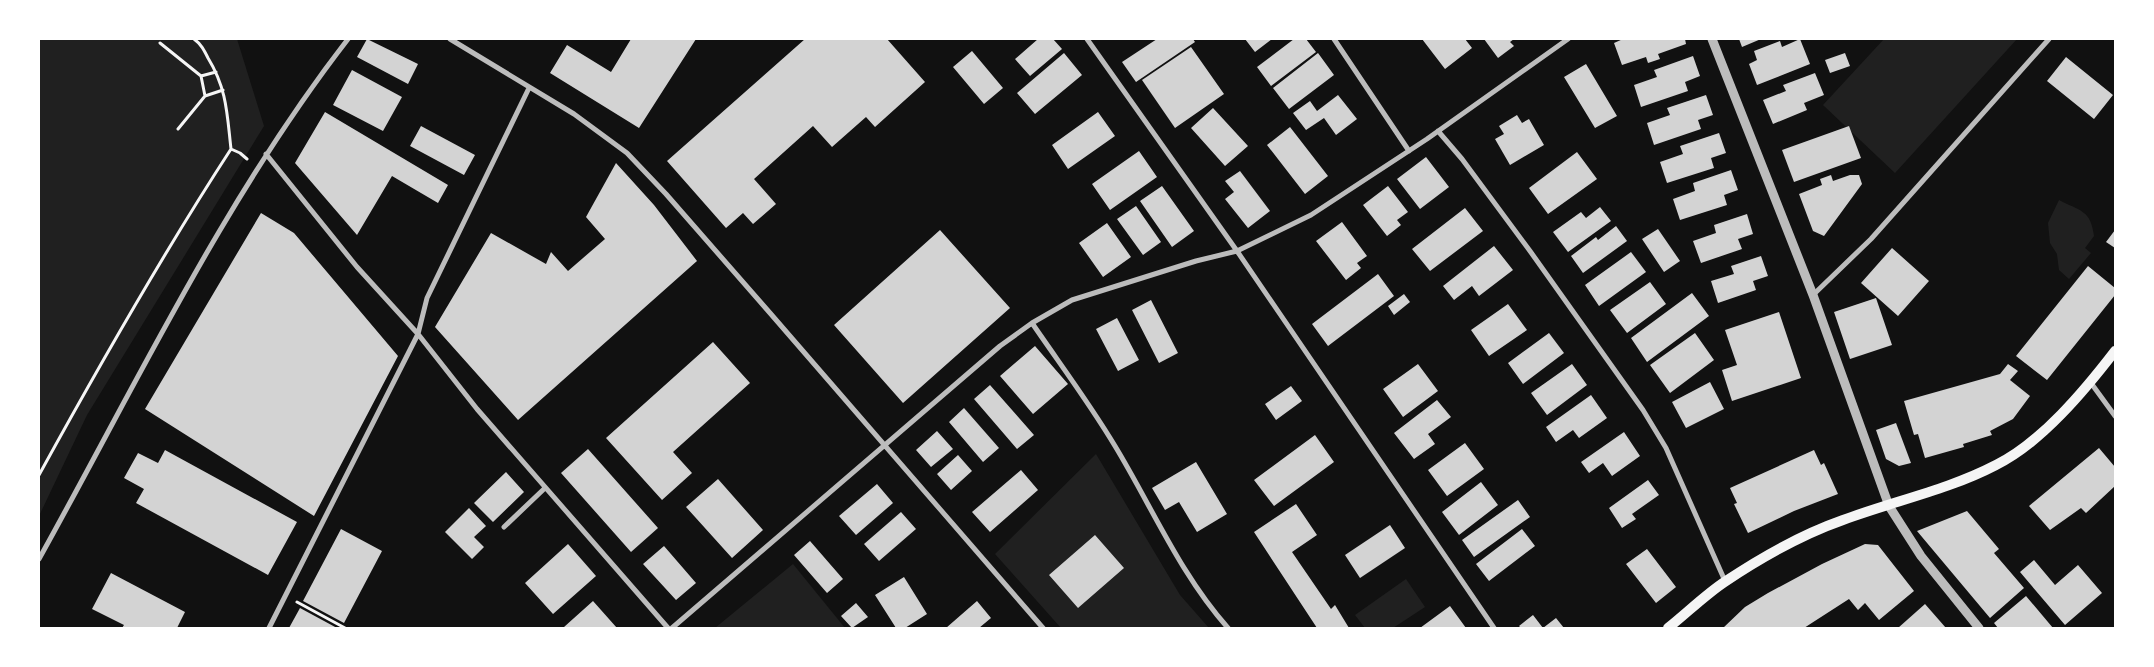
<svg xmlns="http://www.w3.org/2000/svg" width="2154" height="667" font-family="'Source Serif 4',serif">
  <rect width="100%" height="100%" fill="#111"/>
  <path fill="#202020" d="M 39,39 L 237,39 L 264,126 L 87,415 L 39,516 Z
    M 1884,39 L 2017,39 L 1895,173 L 1823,105 Z
    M 2059,200 C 2080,211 2091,210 2094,236 L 2085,248 L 2091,253 L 2069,279 L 2059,270 L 2057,254 L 2050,243 L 2048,223 Z
    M 1096,454 L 1180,595 L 1209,628 L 1061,628 L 995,554 Z
    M 793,564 L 845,628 L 715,628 Z
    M 1406,579 L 1425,607 L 1393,628 L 1365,628 L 1355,615 Z"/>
  <path fill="#d3d3d3" d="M 367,39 L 418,64 L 408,84 L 357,57 Z
    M 631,39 L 696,39 L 639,128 L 550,73 L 567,45 L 611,72 Z
    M 805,39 L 887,39 L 925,82 L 875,127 L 866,117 L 832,147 L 813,126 L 754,179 L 776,204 L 753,224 L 743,213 L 726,228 L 667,161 Z
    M 1038,39 L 1053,39 L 1062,49 L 1030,76 L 1015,59 Z
    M 1157,39 L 1193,39 L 1195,42 L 1136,82 L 1122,62 Z
    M 1245,39 L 1272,39 L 1255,52 Z
    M 1294,39 L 1306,39 L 1316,52 L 1271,86 L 1257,67 Z
    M 1422,39 L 1465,39 L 1472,48 L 1445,69 Z
    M 1484,39 L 1514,39 L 1510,42 L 1514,46 L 1498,58 Z
    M 1623,39 L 1685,39 L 1686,44 L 1658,54 L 1660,59 L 1648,63 L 1646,57 L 1622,65 L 1614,43 Z
    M 1739,39 L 1761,39 L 1742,47 Z
    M 1800,39 L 1810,64 L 1757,85 L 1749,64 L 1757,60 L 1754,51 L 1780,41 L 1782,47 Z
    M 1191,47 L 1224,94 L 1175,128 L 1142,80 Z
    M 972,51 L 1003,88 L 984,104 L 953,67 Z
    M 1064,53 L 1082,75 L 1035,114 L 1017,93 Z
    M 1318,53 L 1334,75 L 1289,109 L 1273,88 Z
    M 1845,53 L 1850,66 L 1830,73 L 1825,60 Z
    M 1693,56 L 1700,76 L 1685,82 L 1688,91 L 1641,107 L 1634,85 L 1657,77 L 1654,70 Z
    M 2066,57 L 2113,95 L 2094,119 L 2047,81 Z
    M 1586,64 L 1617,116 L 1595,128 L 1564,77 Z
    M 352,70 L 402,97 L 383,131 L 333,105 Z
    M 1815,73 L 1824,95 L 1804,103 L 1807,110 L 1773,124 L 1763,100 L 1786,91 L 1783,85 Z
    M 1338,95 L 1357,119 L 1336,135 L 1324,118 L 1306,130 L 1293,113 L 1310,101 L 1317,111 Z
    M 1706,95 L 1713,115 L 1698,120 L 1701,129 L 1654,145 L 1647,123 L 1670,115 L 1667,108 Z
    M 1213,108 L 1248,146 L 1225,166 L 1191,128 Z
    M 325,112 L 448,185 L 438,203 L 392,176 L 357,235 L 295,163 Z
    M 1098,112 L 1115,136 L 1068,169 L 1052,145 Z
    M 1517,115 L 1522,123 L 1529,119 L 1544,145 L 1510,165 L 1495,139 L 1504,134 L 1499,126 Z
    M 421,126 L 475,155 L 464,175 L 410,146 Z
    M 1849,126 L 1861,158 L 1794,182 L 1782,150 Z
    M 1290,127 L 1328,176 L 1305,194 L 1267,145 Z
    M 1719,133 L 1726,153 L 1711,158 L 1714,168 L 1667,183 L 1660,162 L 1683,154 L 1680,146 Z
    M 1139,151 L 1157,177 L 1110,210 L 1092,184 Z
    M 1577,152 L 1597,179 L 1548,214 L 1529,188 Z
    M 1426,157 L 1449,187 L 1420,209 L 1397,179 Z
    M 616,163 L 654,205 L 697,261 L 518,420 L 435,327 L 491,233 L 546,264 L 551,252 L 568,271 L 605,239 L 586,217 Z
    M 1731,170 L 1738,190 L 1724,195 L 1727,205 L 1680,220 L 1673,199 L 1695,191 L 1693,183 Z
    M 1240,171 L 1270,211 L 1248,228 L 1225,199 L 1234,192 L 1225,181 Z
    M 1831,175 L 1833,181 L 1850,175 L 1859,175 L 1862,184 L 1824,236 L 1813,231 L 1799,194 L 1822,185 L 1820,179 Z
    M 1162,186 L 1194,231 L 1172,247 L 1140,201 Z
    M 1388,186 L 1408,212 L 1397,220 L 1401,225 L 1387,236 L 1363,205 Z
    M 1136,206 L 1161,242 L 1143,255 L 1117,219 Z
    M 1600,207 L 1611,221 L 1568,252 L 1553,232 L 1581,212 L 1586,218 Z
    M 1465,208 L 1483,231 L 1430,271 L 1412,249 Z
    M 261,213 L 294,233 L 398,356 L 314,516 L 145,409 Z
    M 1747,214 L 1753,234 L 1738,239 L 1742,249 L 1701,263 L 1693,241 L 1716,233 L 1714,225 Z
    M 1342,222 L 1367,256 L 1357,263 L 1361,268 L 1346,280 L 1316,241 Z
    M 1107,223 L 1131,257 L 1103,277 L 1079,243 Z
    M 1616,226 L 1627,241 L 1583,273 L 1571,256 L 1596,237 L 1598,240 Z
    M 1658,229 L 1680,261 L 1664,272 L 1642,239 Z
    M 940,230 L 1010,308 L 903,403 L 834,325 Z
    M 2115,230 L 2115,248 L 2106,242 Z
    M 1494,246 L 1513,270 L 1479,296 L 1472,286 L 1454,300 L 1443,286 Z
    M 1892,248 L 1929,281 L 1898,316 L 1861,283 Z
    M 1631,252 L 1646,272 L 1599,306 L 1585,285 Z
    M 1761,256 L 1768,276 L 1753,281 L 1756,290 L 1718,303 L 1711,281 L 1734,274 L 1731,266 Z
    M 2088,266 L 2115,288 L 2115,295 L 2047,380 L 2016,356 Z
    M 1378,274 L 1394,296 L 1328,346 L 1312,324 Z
    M 1650,282 L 1666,304 L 1627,333 L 1610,310 Z
    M 1692,293 L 1709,316 L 1647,362 L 1631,338 Z
    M 1404,294 L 1410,302 L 1394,315 L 1388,306 Z
    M 1876,298 L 1892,345 L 1850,359 L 1834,312 Z
    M 1151,300 L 1178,353 L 1159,363 L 1132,310 Z
    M 1508,304 L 1527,330 L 1489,356 L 1471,330 Z
    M 1779,312 L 1801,378 L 1732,401 L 1722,370 L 1737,365 L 1725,330 Z
    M 1117,318 L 1139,360 L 1118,371 L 1096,329 Z
    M 1549,333 L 1564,353 L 1523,384 L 1508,363 Z
    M 1695,333 L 1714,360 L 1670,393 L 1650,365 Z
    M 713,342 L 750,383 L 673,452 L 692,473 L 662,500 L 606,438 Z
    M 1035,346 L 1068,384 L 1033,414 L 1000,376 Z
    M 1418,364 L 1438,391 L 1403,417 L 1383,389 Z
    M 1572,364 L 1587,385 L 1547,415 L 1531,393 Z
    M 2008,364 L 2018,371 L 2010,380 L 2030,396 L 2013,419 L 1990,431 L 1992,435 L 1963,444 L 1964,447 L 1925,458 L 1918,434 L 1914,435 L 1904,401 L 2000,374 Z
    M 1710,382 L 1724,409 L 1686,428 L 1672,402 Z
    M 990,385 L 1034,435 L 1017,449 L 974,399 Z
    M 1291,386 L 1302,401 L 1276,420 L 1265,404 Z
    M 1591,395 L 1607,418 L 1579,438 L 1573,430 L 1556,442 L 1546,427 Z
    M 1437,400 L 1451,417 L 1428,434 L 1435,444 L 1414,459 L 1394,433 Z
    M 964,408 L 999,448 L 983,462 L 949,422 Z
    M 1896,423 L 1911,463 L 1899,466 L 1886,459 L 1876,430 Z
    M 937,431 L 953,449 L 931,467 L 916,450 Z
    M 1624,432 L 1640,456 L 1612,476 L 1603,463 L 1589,473 L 1581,462 Z
    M 1315,435 L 1334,462 L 1274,506 L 1254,480 Z
    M 1465,443 L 1484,469 L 1447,496 L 1428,470 Z
    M 2099,448 L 2115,467 L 2115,486 L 2086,513 L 2081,508 L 2050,530 L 2029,506 Z
    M 588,449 L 658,528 L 631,552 L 561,473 Z
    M 165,450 L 297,522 L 268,575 L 136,503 L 144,489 L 124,478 L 138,453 L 158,463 Z
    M 1814,450 L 1821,465 L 1824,463 L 1838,494 L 1794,511 L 1748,533 L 1734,504 L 1737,503 L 1730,488 Z
    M 958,455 L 972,471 L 951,490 L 937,474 Z
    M 1196,462 L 1227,514 L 1197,532 L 1179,502 L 1165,510 L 1152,488 Z
    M 1021,470 L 1038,490 L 990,532 L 972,512 Z
    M 506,472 L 524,492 L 493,522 L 474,503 Z
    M 718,479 L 763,530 L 732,558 L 686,507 Z
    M 1648,480 L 1659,495 L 1632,514 L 1636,519 L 1622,528 L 1609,508 Z
    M 1481,482 L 1498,505 L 1459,535 L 1442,512 Z
    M 877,484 L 893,503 L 856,535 L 839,516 Z
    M 1518,500 L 1530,517 L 1474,557 L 1462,540 Z
    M 1296,504 L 1317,535 L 1292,552 L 1331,609 L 1335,605 L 1349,628 L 1317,628 L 1254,532 Z
    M 469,508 L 486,526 L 474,537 L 484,547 L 472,559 L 445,532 Z
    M 1967,511 L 1999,549 L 1994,553 L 2024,588 L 1990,618 L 1917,531 Z
    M 901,512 L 916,529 L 879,561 L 864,544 Z
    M 1390,525 L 1405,548 L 1360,578 L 1345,555 Z
    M 341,529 L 382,551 L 344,623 L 303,601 Z
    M 1522,529 L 1535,546 L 1489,581 L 1476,564 Z
    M 1095,535 L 1124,568 L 1078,608 L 1049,575 Z
    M 810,541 L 843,579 L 827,593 L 794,555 Z
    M 568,544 L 596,576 L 553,614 L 525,583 Z
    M 1865,544 L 1878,545 L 1914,591 L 1879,620 L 1865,603 L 1858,610 L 1849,599 L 1804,628 L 1723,628 L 1745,607 L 1768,593 L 1822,564 Z
    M 664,546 L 696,583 L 676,600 L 643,564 Z
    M 1647,549 L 1676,587 L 1656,603 L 1626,564 Z
    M 2034,560 L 2055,585 L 2078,565 L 2102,593 L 2065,625 L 2020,572 Z
    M 111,573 L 185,612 L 177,628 L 122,628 L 124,625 L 92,609 Z
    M 904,577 L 927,614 L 905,628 L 896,628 L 875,595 Z
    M 2026,596 L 2053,628 L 1998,628 L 1994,623 Z
    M 593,601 L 617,628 L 566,628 L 564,627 Z
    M 977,601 L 991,618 L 979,628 L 946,628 Z
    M 856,603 L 868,617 L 852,628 L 841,616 Z
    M 1925,604 L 1946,628 L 1898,628 Z
    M 1450,606 L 1466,628 L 1420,628 Z
    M 300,608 L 337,628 L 289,628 Z
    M 1533,615 L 1543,628 L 1556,618 L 1564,628 L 1521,628 L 1519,626 Z"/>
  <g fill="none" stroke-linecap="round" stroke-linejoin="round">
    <path stroke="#f5f5f5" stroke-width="3" d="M 194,39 C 201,44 204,50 208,58 C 227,89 227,114 231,149 L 240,153 L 247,159
      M 160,43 L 201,76 L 205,96 L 178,129
      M 201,76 L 216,72
      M 205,96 L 223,90
      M 39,475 C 100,364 162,255 231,149
      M 297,602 L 345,628"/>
    <path stroke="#bcbcbc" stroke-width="5" d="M 450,39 L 574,114 L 627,153 L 666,194 L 770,313 L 1043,628
      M 1087,39 L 1237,251 L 1494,628
      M 1334,39 L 1409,151
      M 1438,131 L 1462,159 L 1530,251 L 1643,410 L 1666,448 L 1725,581
      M 266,154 L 357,267 L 418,334 L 477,409 L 668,628
      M 1813,295 L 1871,239 L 2049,39
      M 1032,323 C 1060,364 1090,404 1115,446 C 1152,507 1180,574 1228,628
      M 2091,383 L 2115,416
      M 504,527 L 545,488
      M 39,559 C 137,383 224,199 348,39
      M 269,628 L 418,334 L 427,298 L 529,88
      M 672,628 L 1000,346 L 1032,323 L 1072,300 L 1196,261 L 1237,251 L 1311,215 L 1427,139 L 1568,39"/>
    <path stroke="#bcbcbc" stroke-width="9" d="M 1712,39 L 1813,295 L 1889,506 L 1921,556 L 1979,628"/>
    <path stroke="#f5f5f5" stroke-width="10" d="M 1668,628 C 1687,613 1706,594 1726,581 C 1762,557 1803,534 1843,520 C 1894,501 1948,490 1996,465 C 2041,443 2085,390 2115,351"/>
  </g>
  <rect width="2154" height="667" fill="none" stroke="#ffffff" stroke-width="80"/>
</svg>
